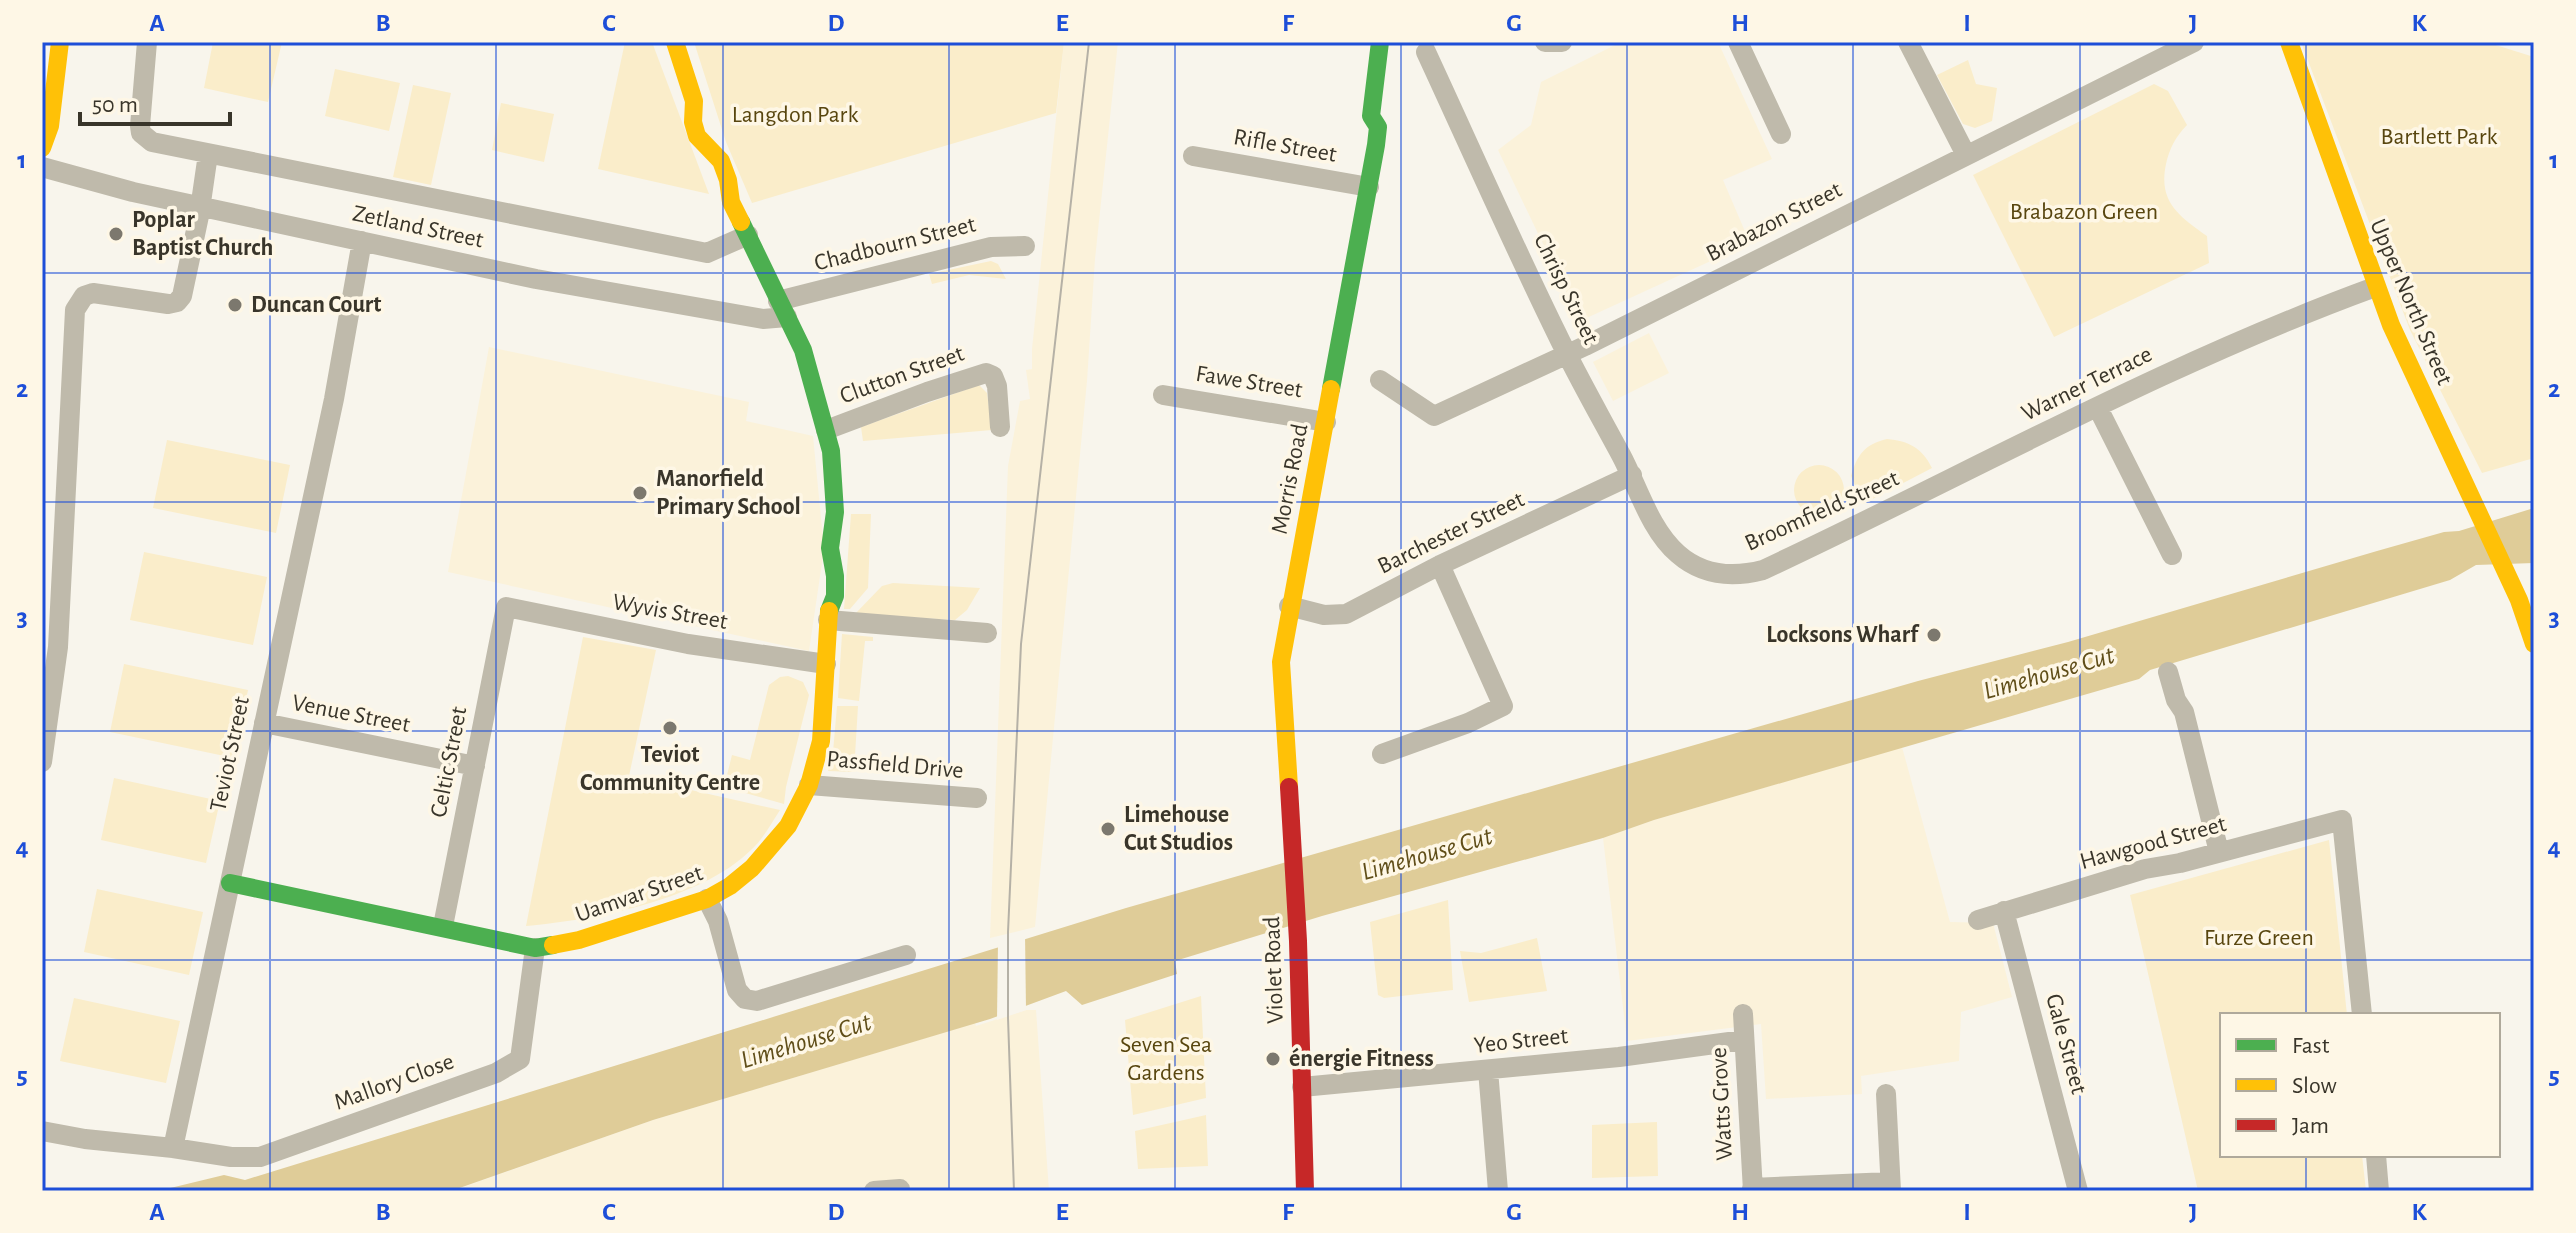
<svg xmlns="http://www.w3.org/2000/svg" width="2576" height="1233" font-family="'Alegreya Sans',sans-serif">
  <rect width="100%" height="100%" fill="#f8f5ec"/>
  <path fill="#fbf2da" d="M 1064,42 L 1118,42 L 1095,259 L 1087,381 L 1035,927 L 990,938 L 1008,466 L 1020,401 L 1030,399 L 1026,370 L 1032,369 L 1032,349 Z
    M 1621,42 L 1718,42 L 1772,159 L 1723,180 L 1750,243 L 1580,321 L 1498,150 L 1531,125 L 1541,82 Z
    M 1649,333 L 1669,373 L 1613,401 L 1593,362 Z
    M 489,347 L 749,402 L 746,421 L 813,436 L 824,549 L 809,651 L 448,572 Z
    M 1902,747 L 1950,922 L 1993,923 L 2012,997 L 1961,1012 L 1959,1061 L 1861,1076 L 1862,1094 L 1766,1099 L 1761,1024 L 1627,1041 L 1603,838 L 1654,820 Z
    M 1026,1010 L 1036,1010 L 1049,1191 L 452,1191 L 653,1120 L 975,1023 L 976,1026 Z"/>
  <path fill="#faedca" d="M 213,42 L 282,42 L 268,102 L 204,88 Z
    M 625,42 L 652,42 L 709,194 L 598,169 Z
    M 694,42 L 1064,42 L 1056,113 L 752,203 L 726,142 Z
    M 2301,42 L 2486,42 L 2534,57 L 2534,458 L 2482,473 L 2410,330 Z
    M 1968,60 L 1976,84 L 1997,88 L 1992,121 L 1975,128 L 1963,124 L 1937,75 Z
    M 335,69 L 400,83 L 389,131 L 325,116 Z
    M 2154,84 L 2168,91 L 2187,125 C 2176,136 2169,149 2166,164 C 2158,202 2179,216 2207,236 L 2209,263 L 2054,337 L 1973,175 Z
    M 413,85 L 451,93 L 431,185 L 393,177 Z
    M 501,103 L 554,114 L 544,162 L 492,150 Z
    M 991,261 L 998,264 L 1006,279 L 969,275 L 932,284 L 929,274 Z
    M 979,385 L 987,393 L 992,430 L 863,441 L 861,427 Z
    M 1887,439 C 1909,441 1922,448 1932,468 L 1863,504 L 1851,476 C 1857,455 1865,444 1887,439 Z
    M 167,440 L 290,465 L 276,533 L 153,508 Z
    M1794 490a25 25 0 1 1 50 0a25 25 0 1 1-50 0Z
    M 851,514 L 871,514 L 868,588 L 850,609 L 844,609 Z
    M 144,552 L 267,577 L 253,645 L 130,620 Z
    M 893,583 L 980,588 L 967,610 L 955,620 L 855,614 L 882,586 Z
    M 842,634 L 873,637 L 873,641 L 865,641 L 859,701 L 838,698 Z
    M 583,637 L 656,650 L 629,776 L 780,810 C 771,824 763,839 751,850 C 700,900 594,920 526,926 Z
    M 124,664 L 248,690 L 234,758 L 110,732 Z
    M 788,676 L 803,682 L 809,695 L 786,787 L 784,804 L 724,787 L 732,755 L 750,760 L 769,685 L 780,677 Z
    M 837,706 L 858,706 L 854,772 L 828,771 L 833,752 Z
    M 114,778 L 220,801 L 206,863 L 101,840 Z
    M 2329,840 L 2347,1015 L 2222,1015 L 2222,1155 L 2362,1155 L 2366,1191 L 2198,1191 L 2130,895 Z
    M 97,889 L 203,912 L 189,975 L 84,952 Z
    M 1448,900 L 1453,990 L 1384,998 L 1378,995 L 1370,922 Z
    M 1537,938 L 1547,991 L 1469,1002 L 1460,951 L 1481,953 Z
    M 1201,996 L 1206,1098 L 1133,1115 L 1125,1020 Z
    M 74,998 L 180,1021 L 166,1083 L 60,1061 Z
    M 1206,1115 L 1208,1166 L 1138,1169 L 1135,1131 Z
    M 1657,1122 L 1658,1176 L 1592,1178 L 1592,1125 Z"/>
  <path fill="#dfcc98" d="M 2534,508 L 2534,563 L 2476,565 L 2450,580 L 2150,670 L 2139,679 L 1654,820 L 1603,838 L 1322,916 L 1175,961 L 1177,974 L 1082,1005 L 1066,991 L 990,1019 L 653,1120 L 451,1191 L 158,1191 L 224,1175 L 245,1180 L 1126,908 L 1918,681 L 2068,642 L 2377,551 L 2444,532 L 2459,531 Z"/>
  <path fill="#f8f5ec" d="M 1025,934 L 1026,1010 L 997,1020 L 998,943 Z"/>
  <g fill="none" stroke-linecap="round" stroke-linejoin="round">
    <path stroke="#bfbaab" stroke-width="20" d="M 147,42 L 140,126 L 141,133 L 152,142 L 707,253 L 748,235
      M 1545,42 L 1562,42
      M 1738,42 L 1781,134
      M 1908,42 L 1966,155
      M 1426,52 C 1469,145 1511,240 1556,332 C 1576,374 1599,414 1621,455 C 1638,487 1650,530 1678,554 C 1703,576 1732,578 1763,570 C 1966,475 2164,364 2375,287
      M 1193,156 L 1369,187
      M 42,167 L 133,192 L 536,279 L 763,319 L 787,317
      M 778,301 L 991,247 L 1025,246
      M 1380,380 L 1434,416 L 1585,346 L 2194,42
      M 1163,395 L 1326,422
      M 2098,408 L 2172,555
      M 826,430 L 927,392 L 986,373 L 993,376 L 997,386 L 1000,427
      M 1289,606 L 1324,615 L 1346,614 L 1440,565 L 1632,475
      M 828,620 L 987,633
      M 2168,672 L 2176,700 L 2184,712 L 2219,852
      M 264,723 L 475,766
      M 1382,754 L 1468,723 L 1503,706 L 1440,565
      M 42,762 L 58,647 L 75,310 L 84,296 L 93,293 L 168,304 L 177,302 L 182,296 L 199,216 L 208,154
      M 809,785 L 977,798
      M 707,899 L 718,921 L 737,990 L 745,999 L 757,1001 L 906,955
      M 2004,911 L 2078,1191
      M 1978,920 L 2145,869 L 2180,863 L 2342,820 L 2362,1015
      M 443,926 L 506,607 L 688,644 L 826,664
      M 1743,1014 L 1753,1191
      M 1488,1070 L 1498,1191
      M 1302,1087 L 1619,1057 L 1744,1040
      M 1886,1094 L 1891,1191
      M 42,1131 L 85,1139 L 173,1148 L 334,399 L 362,241
      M 173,1148 L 231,1157 L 260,1157 L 496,1073 L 520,1059 L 535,948
      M 2376,1155 L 2379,1191
      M 1752,1188 L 1890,1182
      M 874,1191 L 900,1189"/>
    <path stroke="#4caf50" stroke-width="18" d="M 741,222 L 803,350 L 831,451 L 835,512 L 830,548 L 835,576 L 835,596 L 829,611
      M 1331,389 L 1376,145 L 1378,127 L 1371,116 L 1380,42
      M 230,883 L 535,948 L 553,945"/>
    <path stroke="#ffc107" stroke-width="18" d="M 675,42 L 694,101 L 693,122 L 697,136 L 721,161 L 728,180 L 731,202 L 741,222
      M 2289,42 L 2391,325 L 2519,600 L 2534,644
      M 42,148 L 50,126 L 60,42
      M 1289,787 L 1281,662 L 1331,389
      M 553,945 L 579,940 L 707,899 L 730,886 L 752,868 L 788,826 L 809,785 L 821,741 L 829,611"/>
    <path stroke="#c62828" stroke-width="18" d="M 1289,787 L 1298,941 L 1305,1191"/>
    <path stroke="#b5b1a6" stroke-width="2" d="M 1014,1191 L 1008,1018 L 1008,932 L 1021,644 L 1089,42"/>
  </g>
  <path fill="none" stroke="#1d4ed8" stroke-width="2" stroke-opacity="0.55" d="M 270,42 L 270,1191M 496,42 L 496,1191M 723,42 L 723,1191M 949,42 L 949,1191M 1175,42 L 1175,1191M 1401,42 L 1401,1191M 1627,42 L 1627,1191M 1853,42 L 1853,1191M 2080,42 L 2080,1191M 2306,42 L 2306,1015M 42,273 L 2534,273M 42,502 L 2534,502M 42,731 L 2534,731M 42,960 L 2534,960M 2306,1155 L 2306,1191"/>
  <g fill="#7c786e" stroke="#fef7e6" stroke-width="3">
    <circle cx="116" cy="234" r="8"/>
    <circle cx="235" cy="305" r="8"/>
    <circle cx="640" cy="493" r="8"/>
    <circle cx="1934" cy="635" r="8"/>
    <circle cx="670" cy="728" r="8"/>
    <circle cx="1108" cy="829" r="8"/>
    <circle cx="1273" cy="1059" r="8"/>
  </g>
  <g text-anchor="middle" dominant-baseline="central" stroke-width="7" stroke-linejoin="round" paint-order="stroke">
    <g font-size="24" fill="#58460f" stroke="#fef7e6">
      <text x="795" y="115">Langdon Park</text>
      <text x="2439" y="137">Bartlett Park</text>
      <text x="2084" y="212">Brabazon Green</text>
      <text x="2259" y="938">Furze Green</text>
      <text x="1166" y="1045">Seven Sea<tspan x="1166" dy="28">Gardens</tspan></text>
    </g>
    <g font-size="24" fill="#39352a" stroke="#fef7e6">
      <text transform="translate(1285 146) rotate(10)">Rifle Street</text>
      <text transform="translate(1774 222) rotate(-27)">Brabazon Street</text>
      <text transform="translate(418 227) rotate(12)">Zetland Street</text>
      <text transform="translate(895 244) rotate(-14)">Chadbourn Street</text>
      <text transform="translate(1566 289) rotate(64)">Chrisp Street</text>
      <text transform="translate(2411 302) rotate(67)">Upper North Street</text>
      <text transform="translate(902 375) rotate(-20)">Clutton Street</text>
      <text transform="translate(1249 382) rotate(9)">Fawe Street</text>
      <text transform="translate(2087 384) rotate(-26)">Warner Terrace</text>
      <text transform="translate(1290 479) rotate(-79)">Morris Road</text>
      <text transform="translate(1822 511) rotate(-24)">Broomfield Street</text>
      <text transform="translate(1451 533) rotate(-26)">Barchester Street</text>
      <text transform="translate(670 612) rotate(10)">Wyvis Street</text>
      <text transform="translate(351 714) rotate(11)">Venue Street</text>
      <text transform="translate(230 754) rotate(-78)">Teviot Street</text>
      <text transform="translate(449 762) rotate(-79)">Celtic Street</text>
      <text transform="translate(895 765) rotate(5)">Passfield Drive</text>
      <text transform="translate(2153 843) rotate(-15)">Hawgood Street</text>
      <text transform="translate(639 894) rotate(-19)">Uamvar Street</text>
      <text transform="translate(1274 970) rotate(-92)">Violet Road</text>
      <text transform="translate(1521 1041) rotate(-6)">Yeo Street</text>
      <text transform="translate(2066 1044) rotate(75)">Gale Street</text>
      <text transform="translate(394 1082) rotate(-20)">Mallory Close</text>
      <text transform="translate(1722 1104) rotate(-93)">Watts Grove</text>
    </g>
    <g font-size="24" font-weight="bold" fill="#39352a" stroke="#fef7e6" text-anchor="start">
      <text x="132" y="220">Poplar<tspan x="132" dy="28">Baptist Church</tspan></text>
      <text x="251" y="305">Duncan Court</text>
      <text x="656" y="479">Manorfield<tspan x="656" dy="28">Primary School</tspan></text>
      <text x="1918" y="635" text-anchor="end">Locksons Wharf</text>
      <text x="670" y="755" text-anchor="middle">Teviot<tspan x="670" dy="28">Community Centre</tspan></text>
      <text x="1124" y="815">Limehouse<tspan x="1124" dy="28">Cut Studios</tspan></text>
      <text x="1289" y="1059">énergie Fitness</text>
    </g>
    <g font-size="26" font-style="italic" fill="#604e19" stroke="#fef7e6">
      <text transform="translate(2049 673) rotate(-16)">Limehouse Cut</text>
      <text transform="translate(1427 854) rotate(-16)">Limehouse Cut</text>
      <text transform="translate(806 1041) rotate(-17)">Limehouse Cut</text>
    </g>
  </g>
  <rect width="2576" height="1233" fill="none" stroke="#fef7e6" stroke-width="88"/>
  <rect x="2220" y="1013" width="280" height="144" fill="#fef7e6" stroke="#afa99b" stroke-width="2"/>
  <rect x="2236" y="1039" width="40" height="12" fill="#4caf50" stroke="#afa99b" stroke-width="2"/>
  <text x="2292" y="1053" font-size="24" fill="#39352a">Fast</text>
  <rect x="2236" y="1079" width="40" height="12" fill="#ffc107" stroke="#afa99b" stroke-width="2"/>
  <text x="2292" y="1093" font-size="24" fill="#39352a">Slow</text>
  <rect x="2236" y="1119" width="40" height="12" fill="#c62828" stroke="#afa99b" stroke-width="2"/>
  <text x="2292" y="1133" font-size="24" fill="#39352a">Jam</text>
  <path d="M80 112v12h150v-12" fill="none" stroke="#39352a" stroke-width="4"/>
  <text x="92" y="112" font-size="24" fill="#39352a" stroke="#fef7e6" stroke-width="6" paint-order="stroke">50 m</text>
  <rect x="44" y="44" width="2488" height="1145" fill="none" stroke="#1d4ed8" stroke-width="3"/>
  <g font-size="26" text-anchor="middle" font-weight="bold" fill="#1d4ed8">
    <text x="157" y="31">A</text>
    <text x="383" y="31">B</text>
    <text x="609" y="31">C</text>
    <text x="836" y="31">D</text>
    <text x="1062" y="31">E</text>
    <text x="1288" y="31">F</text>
    <text x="1514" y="31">G</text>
    <text x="1740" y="31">H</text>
    <text x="1967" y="31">I</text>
    <text x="2193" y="31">J</text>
    <text x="2419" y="31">K</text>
    <text x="22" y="168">1</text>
    <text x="2554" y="168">1</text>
    <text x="22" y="397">2</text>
    <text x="2554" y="397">2</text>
    <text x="22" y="626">3</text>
    <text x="2554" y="626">3</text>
    <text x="22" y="855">4</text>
    <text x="2554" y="855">4</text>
    <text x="22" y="1084">5</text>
    <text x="2554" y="1084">5</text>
    <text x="157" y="1220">A</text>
    <text x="383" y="1220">B</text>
    <text x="609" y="1220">C</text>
    <text x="836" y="1220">D</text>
    <text x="1062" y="1220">E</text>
    <text x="1288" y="1220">F</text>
    <text x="1514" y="1220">G</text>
    <text x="1740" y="1220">H</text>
    <text x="1967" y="1220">I</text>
    <text x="2193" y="1220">J</text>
    <text x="2419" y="1220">K</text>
  </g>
</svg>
